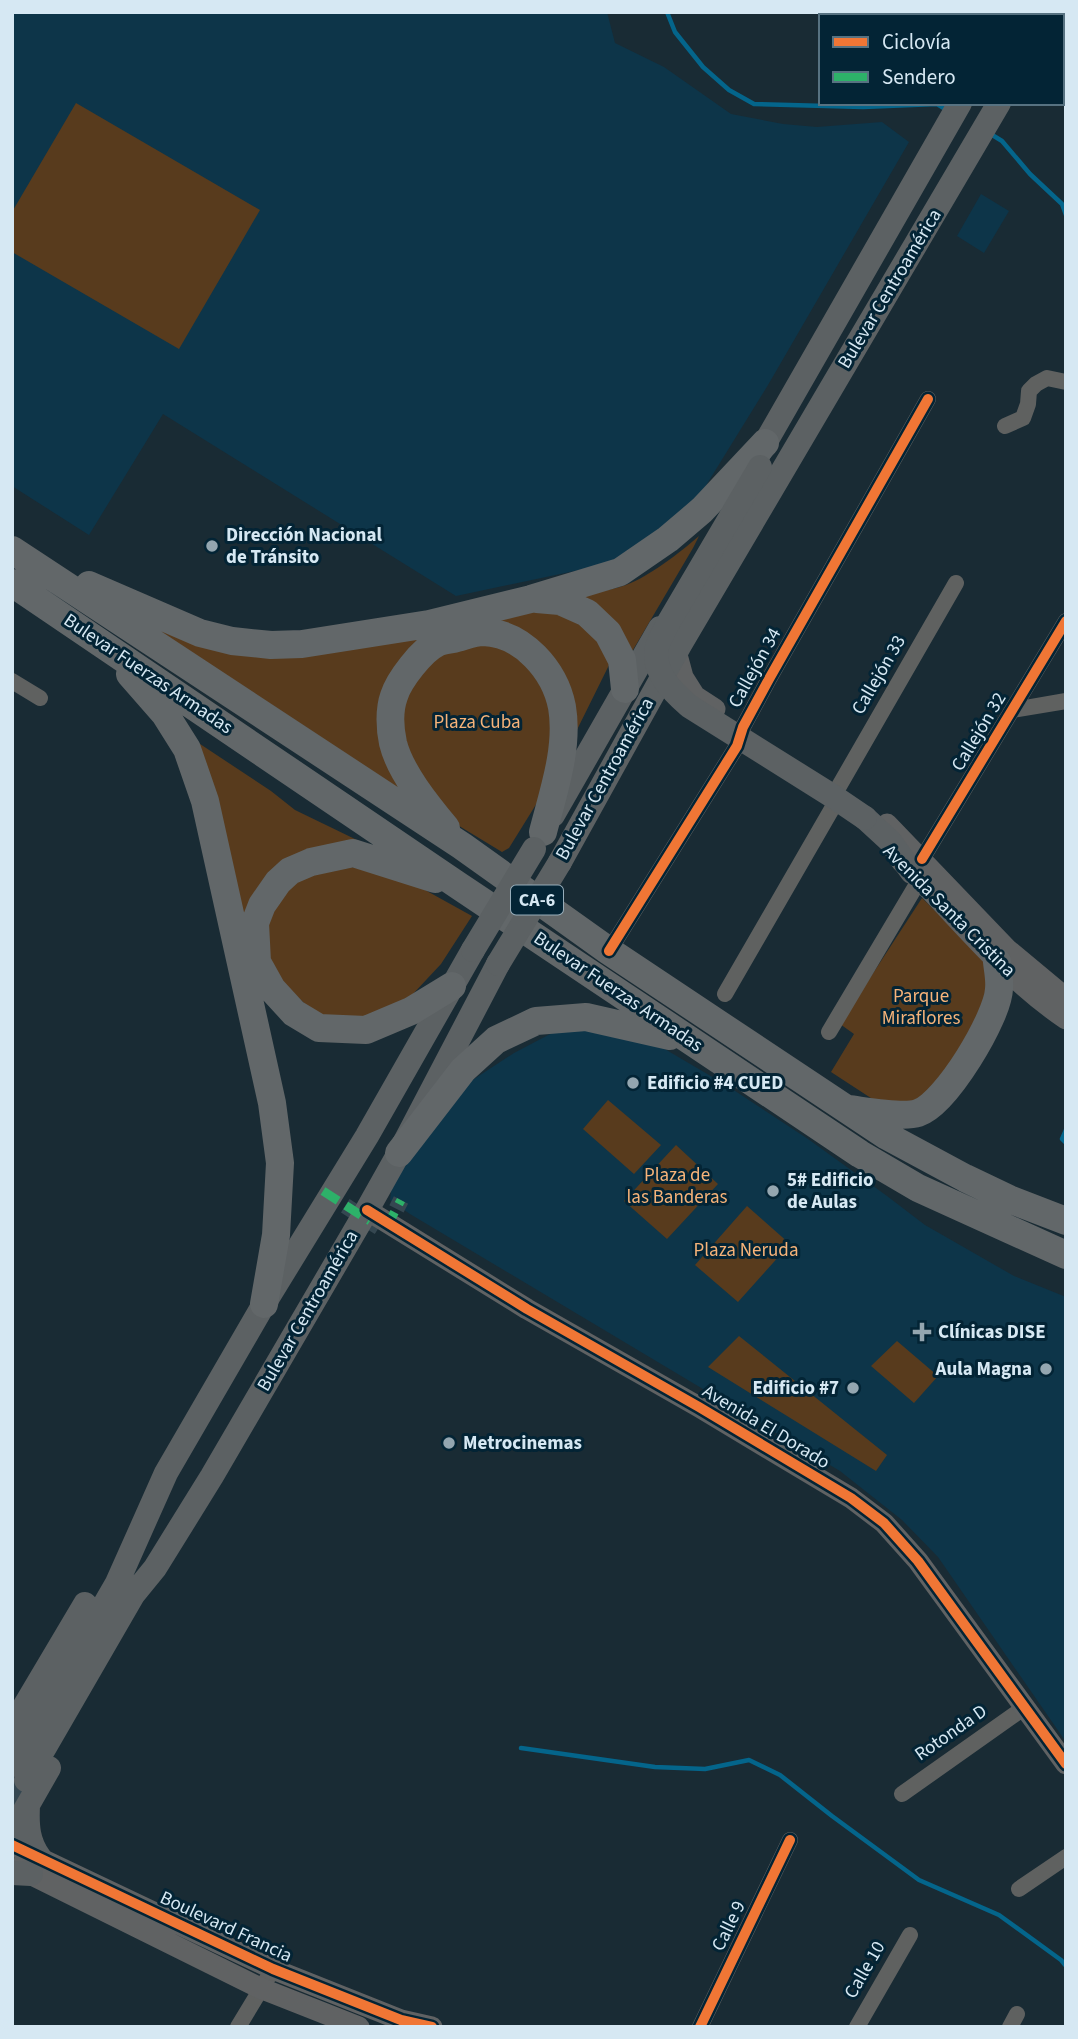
<svg xmlns="http://www.w3.org/2000/svg" width="1078" height="2039" font-family="'Source Sans 3',sans-serif">
  <rect width="100%" height="100%" fill="#192b34"/>
  <path fill="#0d3549" d="M 12,12 L 607,12 L 615,43 L 664,67 L 731,114 L 783,124 L 817,127 L 882,122 L 909,142 L 768,385 L 689,513 L 622,561 L 456,596 L 163,414 L 89,535 L 12,486 Z
    M 981,194 L 1009,211 L 984,253 L 957,236 Z
    M 591,1024 L 646,1038 L 726,1085 L 808,1139 L 887,1196 L 925,1225 L 1014,1276 L 1066,1297 L 1066,1742 L 938,1557 L 902,1520 L 840,1471 L 410,1214 L 390,1200 L 392,1181 L 465,1085 L 514,1053 L 554,1032 Z"/>
  <path fill="#583b1d" d="M 76,103 L 260,210 L 179,349 L 12,252 L 12,212 Z
    M 699,536 L 693,548 L 630,655 L 560,597 C 582,594 605,592 626,585 C 648,577 681,552 699,536 Z
    M 534,609 L 580,613 L 612,659 L 567,750 L 566,698 L 493,630 L 396,669 L 410,796 L 138,617 L 224,646 Z
    M 458,641 L 523,651 L 558,706 L 545,790 L 509,848 L 502,852 L 446,818 L 395,733 L 404,685 Z
    M 191,738 L 271,791 L 295,810 L 390,856 L 305,860 L 277,900 L 299,878 L 343,865 L 407,880 L 472,916 L 441,964 L 412,995 L 375,1020 L 327,1024 L 246,950 Z
    M 922,898 L 975,950 L 989,967 L 993,987 L 955,1064 L 913,1106 L 877,1102 L 831,1072 L 854,1034 L 840,1024 Z
    M 608,1100 L 661,1145 L 634,1174 L 583,1129 Z
    M 676,1145 L 718,1184 L 667,1239 L 624,1201 Z
    M 747,1206 L 790,1244 L 738,1302 L 695,1265 Z
    M 739,1336 L 887,1455 L 876,1471 L 708,1367 Z
    M 897,1341 L 938,1376 L 914,1403 L 871,1366 Z"/>
  <g fill="none" stroke-linecap="round" stroke-linejoin="round">
    <path stroke="#04658b" stroke-width="4.5" d="M 667,12 L 675,32 L 703,67 L 729,90 L 754,104 L 863,107 L 937,104 L 947,110
      M 989,133 L 1002,141 L 1030,174 L 1062,204 L 1066,215
      M 1066,1130 L 1062,1139 L 1066,1143
      M 521,1748 L 655,1767 L 705,1769 L 749,1760 L 780,1775 L 832,1816 L 919,1880 L 999,1915 L 1061,1960 L 1066,1966"/>
    <path stroke="#354751" stroke-width="16" stroke-dasharray="16 8" stroke-linecap="butt" d="M 325,1193 L 385,1231 L 401,1200"/>
    <path stroke="#354751" stroke-width="24" stroke-dasharray="24 12" stroke-linecap="butt" d="M 12,1804 L 26,1780"/>
    <path stroke="#5f6160" stroke-width="16" d="M 1005,426 L 1023,418 L 1028,404 L 1029,391 L 1036,384 L 1047,378 L 1066,382
      M 12,681 L 40,698
      M 1013,710 L 1066,701
      M 838,788 L 956,583
      M 922,859 L 1066,621
      M 609,951 L 737,746 L 743,727 L 769,679 L 928,399
      M 725,994 L 833,807
      M 829,1032 L 920,879
      M 902,1794 L 1025,1707
      M 1019,1889 L 1066,1857
      M 238,2027 L 273,1969
      M 700,2027 L 790,1840
      M 857,2027 L 910,1935
      M 1010,2027 L 1017,2014"/>
    <path stroke="#606263" stroke-width="21" d="M 676,651 L 683,677 L 695,696 L 715,709
      M 887,824 L 1007,949 L 1066,998
      M 901,861 C 956,914 1002,976 1066,1019
      M 367,1210 L 527,1309 L 699,1407 L 851,1498 L 884,1523 L 918,1561 L 1066,1764
      M 12,1845 L 273,1969 L 401,2020 L 432,2027
      M 18,1868 L 260,1988 L 359,2027"/>
    <path stroke="#5c6163" stroke-width="24" d="M 1010,16 L 1012,12
      M 1050,16 L 1052,12
      M 756,459 L 960,103
      M 553,815 L 660,628
      M 865,818 L 890,841 L 912,872
      M 560,862 L 680,645 L 999,103
      M 12,1727 L 85,1604
      M 12,1765 L 117,1583 L 166,1473 L 264,1304 L 367,1136 L 473,950
      M 26,1780 L 133,1595 L 155,1568 L 212,1476 L 367,1210 L 399,1153 L 498,964
      M 28,1806 C 27,1826 28,1842 40,1858
      M 13,1831 L 49,1768
      M 12,1873 L 31,1874"/>
    <path stroke="#626769" stroke-width="28" d="M 12,550 L 462,846 L 609,951 L 887,1136 L 965,1178 L 1009,1199 L 1066,1221
      M 12,583 L 459,886 L 860,1154 L 918,1188 L 1066,1255
      M 89,585 L 200,633 L 232,641 L 271,645 L 302,644 L 429,624 L 531,599 L 620,572 L 668,539 L 702,510 L 765,443
      M 537,599 L 560,601 L 587,613 L 608,633 L 622,660 L 625,689
      M 130,674 L 165,714 L 187,749 L 205,801 L 272,1103 L 280,1163 L 276,1235 L 264,1304
      M 446,828 C 427,805 400,772 393,743 C 390,729 389,710 394,696 C 399,680 422,650 437,643 C 443,640 451,640 457,638 C 465,636 475,632 483,632 C 523,633 555,671 562,707 C 569,748 553,793 543,832
      M 435,879 L 353,853 L 311,862 L 290,871 L 278,882 L 262,905 L 255,923 L 257,962 L 272,989 L 294,1013 L 319,1028 L 366,1030 L 411,1011 L 452,986
      M 848,1109 C 865,1111 903,1118 918,1113 C 946,1104 998,1017 999,989 C 1000,980 998,971 997,962
      M 399,1153 L 463,1070 L 496,1040 L 536,1021 L 586,1017 L 670,1036"/>
    <path stroke="#5c6163" stroke-width="24" d="M 760,467 L 667,625 C 664,632 659,640 657,647 C 651,671 673,692 689,706 L 834,797 L 865,818
      M 473,950 L 534,849
      M 498,964 L 560,862"/>
    <path stroke="#2db169" stroke-width="9" stroke-dasharray="18 9" stroke-linecap="butt" d="M 323,1191 L 370,1221
      M 386,1228 L 401,1200"/>
    <defs>
      <path id="cycleway" d="M 922,859 L 1066,621
        M 609,951 L 737,746 L 743,727 L 769,679 L 928,399
        M 367,1210 L 527,1309 L 699,1407 L 851,1498 L 884,1523 L 918,1561 L 1066,1764
        M 12,1845 L 273,1969 L 401,2020 L 432,2027
        M 700,2027 L 790,1840"/>
    </defs>
    <use href="#cycleway" stroke="#032435" stroke-width="15"/>
    <use href="#cycleway" stroke="#f07635" stroke-width="10"/>
  </g>
  <g fill="#94a6b0" stroke="#032435" stroke-width="2.5">
    <circle cx="212" cy="546" r="7"/>
    <circle cx="633" cy="1083" r="7"/>
    <circle cx="773" cy="1191" r="7"/>
    <path d="M918.5 1321.5h7v7h7v7h-7v7h-7v-7h-7v-7h7z"/>
    <circle cx="1046" cy="1369" r="7"/>
    <circle cx="853" cy="1388" r="7"/>
    <circle cx="449" cy="1443" r="7"/>
  </g>
  <g text-anchor="middle" dominant-baseline="central" stroke-width="6" stroke-linejoin="round" paint-order="stroke">
    <rect fill="#032435" stroke="#97adba" stroke-width="2" x="511" y="885.5" width="52" height="29" rx="5"/>
    <g font-size="18" font-weight="bold" fill="#d6e8f3">
      <text x="537" y="900">CA-6</text>
    </g>
    <g font-size="19" fill="#d6e8f3" stroke="#032435">
      <text transform="translate(890 289) rotate(-59)">Bulevar Centroamérica</text>
      <text transform="translate(755 668) rotate(-61)">Callejón 34</text>
      <text transform="translate(148 674) rotate(34)">Bulevar Fuerzas Armadas</text>
      <text transform="translate(879 675) rotate(-60)">Callejón 33</text>
      <text transform="translate(979 732) rotate(-59)">Callejón 32</text>
      <text transform="translate(605 779) rotate(-61)">Bulevar Centroamérica</text>
      <text transform="translate(949 911) rotate(45)">Avenida Santa Cristina</text>
      <text transform="translate(618 992) rotate(34)">Bulevar Fuerzas Armadas</text>
      <text transform="translate(308 1311) rotate(-60)">Bulevar Centroamérica</text>
      <text transform="translate(766 1427) rotate(31)">Avenida El Dorado</text>
      <text transform="translate(951 1733) rotate(-35)">Rotonda D</text>
      <text transform="translate(729 1926) rotate(-64)">Calle 9</text>
      <text transform="translate(226 1927) rotate(25)">Boulevard Francia</text>
      <text transform="translate(865 1970) rotate(-60)">Calle 10</text>
    </g>
    <g font-size="19" font-weight="bold" fill="#d6e8f3" stroke="#032435" text-anchor="start">
      <text x="226" y="535">Dirección Nacional<tspan x="226" dy="22">de Tránsito</tspan></text>
      <text x="647" y="1083">Edificio #4 CUED</text>
      <text x="787" y="1180">5# Edificio<tspan x="787" dy="22">de Aulas</tspan></text>
      <text x="938" y="1332">Clínicas DISE</text>
      <text x="1032" y="1369" text-anchor="end">Aula Magna</text>
      <text x="839" y="1388" text-anchor="end">Edificio #7</text>
      <text x="463" y="1443">Metrocinemas</text>
    </g>
    <g font-size="19" fill="#f6b379" stroke="#032435">
      <text x="477" y="722">Plaza Cuba</text>
      <text x="921" y="996">Parque<tspan x="921" dy="22">Miraflores</tspan></text>
      <text x="677" y="1175">Plaza de<tspan x="677" dy="22">las Banderas</tspan></text>
      <text x="746" y="1250">Plaza Neruda</text>
    </g>
  </g>
  <rect width="1078" height="2039" fill="none" stroke="#d6e8f3" stroke-width="28"/>
  <rect x="819" y="14" width="245" height="91" fill="#032435" stroke="#577281" stroke-width="2"/>
  <rect x="833" y="37" width="35" height="10" fill="#f07635" stroke="#577281" stroke-width="2"/>
  <text x="882" y="49" font-size="21" fill="#d6e8f3">Ciclovía</text>
  <rect x="833" y="72" width="35" height="10" fill="#2db169" stroke="#577281" stroke-width="2"/>
  <text x="882" y="84" font-size="21" fill="#d6e8f3">Sendero</text>
</svg>
